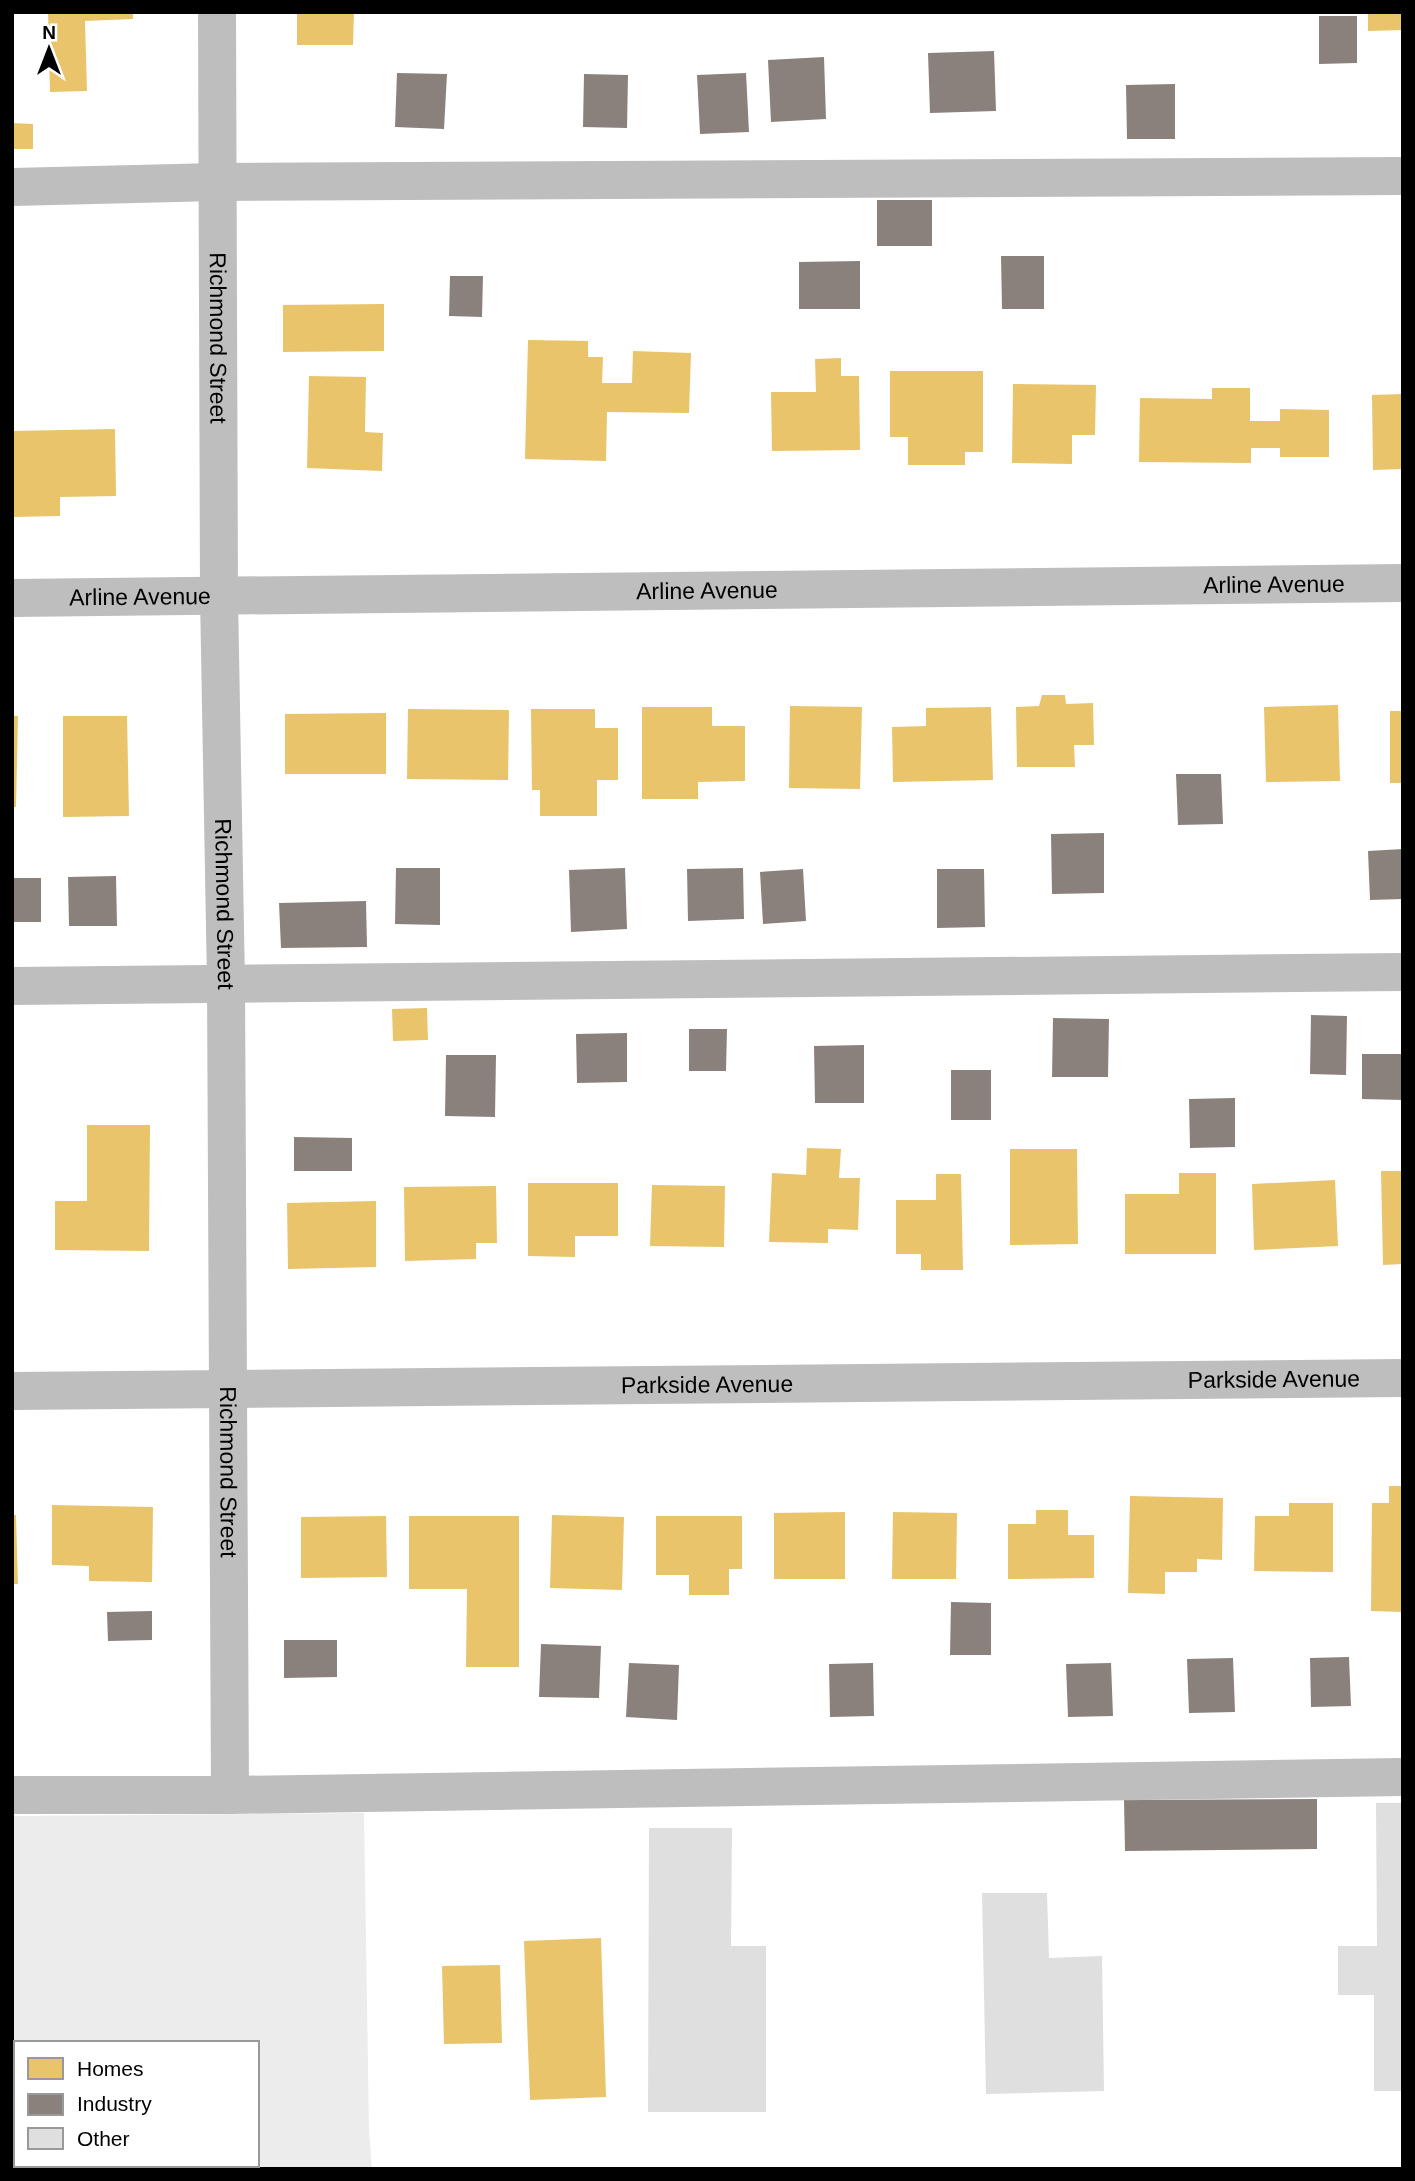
<svg xmlns="http://www.w3.org/2000/svg" width="1415" height="2181" font-family="Helvetica,sans-serif">
  <rect width="100%" height="100%" fill="#fff"/>
  <path fill="#ececec" fill-rule="evenodd" d="M 364,1813 L 369,2131 L 372,2169 L 12,2169 L 12,1816 ZM 16,2043 L 257,2043 L 257,2165 L 16,2165 Z"/>
  <path fill="#e9c46a" d="M 48,12 L 133,12 L 133,19 L 85,21 L 87,91 L 50,92 Z
    M 297,12 L 354,12 L 353,45 L 297,45 Z
    M 1368,12 L 1403,12 L 1403,30 L 1368,31 Z
    M 12,123 L 33,124 L 33,149 L 12,149 Z
    M 384,304 L 384,351 L 283,352 L 283,305 Z
    M 528,340 L 588,341 L 588,357 L 603,357 L 602,383 L 632,383 L 633,351 L 691,353 L 689,413 L 607,412 L 606,461 L 525,459 Z
    M 841,358 L 841,376 L 859,376 L 860,450 L 772,451 L 771,392 L 816,392 L 815,359 Z
    M 890,371 L 983,371 L 983,452 L 965,452 L 965,465 L 908,465 L 908,437 L 890,437 Z
    M 309,376 L 366,377 L 365,432 L 383,433 L 382,471 L 307,468 Z
    M 1013,384 L 1096,385 L 1095,435 L 1072,435 L 1072,464 L 1012,463 Z
    M 1212,388 L 1250,388 L 1250,421 L 1280,421 L 1280,409 L 1329,410 L 1329,457 L 1280,457 L 1280,448 L 1251,448 L 1251,463 L 1139,462 L 1140,398 L 1212,399 Z
    M 1403,394 L 1403,469 L 1373,470 L 1372,395 Z
    M 115,429 L 116,496 L 60,497 L 60,516 L 12,517 L 12,431 Z
    M 1042,695 L 1065,695 L 1066,704 L 1093,703 L 1094,745 L 1074,745 L 1075,767 L 1017,767 L 1016,707 L 1039,706 Z
    M 1338,705 L 1340,781 L 1266,782 L 1264,707 Z
    M 790,706 L 862,707 L 860,789 L 789,788 Z
    M 642,707 L 712,707 L 712,726 L 745,726 L 745,781 L 698,782 L 698,799 L 642,799 Z
    M 991,707 L 993,780 L 893,782 L 892,727 L 926,726 L 926,708 Z
    M 408,709 L 509,710 L 508,780 L 407,779 Z
    M 531,709 L 595,709 L 595,728 L 618,728 L 618,780 L 597,780 L 597,816 L 540,816 L 540,790 L 532,790 Z
    M 1390,711 L 1403,711 L 1403,783 L 1390,783 Z
    M 386,713 L 386,774 L 285,774 L 285,714 Z
    M 12,716 L 18,716 L 16,807 L 12,807 Z
    M 63,716 L 127,716 L 129,816 L 63,817 Z
    M 427,1008 L 428,1040 L 393,1041 L 392,1009 Z
    M 87,1125 L 150,1125 L 149,1251 L 55,1250 L 55,1201 L 87,1201 Z
    M 807,1148 L 841,1149 L 839,1178 L 860,1178 L 858,1230 L 828,1229 L 828,1243 L 769,1242 L 772,1173 L 806,1175 Z
    M 1010,1149 L 1077,1149 L 1078,1244 L 1010,1245 Z
    M 1381,1171 L 1403,1171 L 1403,1264 L 1383,1265 Z
    M 1179,1173 L 1216,1173 L 1216,1254 L 1125,1254 L 1125,1194 L 1179,1194 Z
    M 936,1174 L 961,1174 L 963,1270 L 921,1270 L 921,1254 L 896,1254 L 896,1200 L 936,1200 Z
    M 1335,1180 L 1338,1246 L 1254,1250 L 1252,1184 Z
    M 528,1183 L 618,1183 L 618,1236 L 575,1236 L 575,1257 L 528,1256 Z
    M 652,1185 L 725,1186 L 724,1247 L 650,1246 Z
    M 496,1186 L 497,1243 L 476,1243 L 476,1259 L 405,1261 L 404,1187 Z
    M 376,1201 L 376,1267 L 288,1269 L 287,1203 Z
    M 1389,1486 L 1403,1486 L 1403,1612 L 1371,1611 L 1372,1503 L 1389,1503 Z
    M 1130,1496 L 1223,1498 L 1222,1560 L 1197,1559 L 1197,1572 L 1165,1572 L 1165,1594 L 1128,1593 Z
    M 1289,1503 L 1333,1503 L 1333,1572 L 1254,1571 L 1255,1516 L 1289,1516 Z
    M 52,1505 L 153,1507 L 152,1582 L 89,1581 L 89,1566 L 52,1565 Z
    M 1036,1510 L 1068,1510 L 1068,1535 L 1094,1535 L 1094,1578 L 1008,1579 L 1008,1524 L 1036,1524 Z
    M 845,1512 L 845,1579 L 774,1579 L 774,1513 Z
    M 893,1512 L 957,1513 L 956,1579 L 892,1579 Z
    M 12,1515 L 16,1515 L 18,1584 L 12,1584 Z
    M 552,1515 L 624,1517 L 622,1590 L 550,1588 Z
    M 386,1516 L 387,1577 L 301,1578 L 301,1517 Z
    M 409,1516 L 519,1516 L 519,1667 L 466,1667 L 467,1589 L 409,1589 Z
    M 656,1516 L 742,1516 L 742,1569 L 729,1569 L 729,1595 L 689,1595 L 689,1575 L 656,1575 Z
    M 601,1938 L 606,2097 L 530,2100 L 524,1941 Z
    M 500,1965 L 502,2043 L 444,2044 L 442,1966 Z"/>
  <path fill="#8a817c" d="M 1319,16 L 1357,16 L 1357,63 L 1319,64 Z
    M 994,51 L 996,111 L 930,113 L 928,53 Z
    M 824,57 L 826,119 L 771,122 L 768,60 Z
    M 397,73 L 447,74 L 444,129 L 395,127 Z
    M 746,73 L 749,132 L 700,134 L 697,75 Z
    M 584,74 L 628,75 L 627,128 L 583,127 Z
    M 1175,84 L 1175,139 L 1127,139 L 1126,85 Z
    M 877,200 L 932,200 L 932,246 L 877,246 Z
    M 1001,256 L 1044,256 L 1044,309 L 1002,309 Z
    M 860,261 L 860,309 L 799,309 L 799,262 Z
    M 450,276 L 483,276 L 482,317 L 449,316 Z
    M 1176,774 L 1221,774 L 1223,824 L 1178,825 Z
    M 1104,833 L 1104,893 L 1052,894 L 1051,834 Z
    M 1403,849 L 1403,899 L 1370,900 L 1368,851 Z
    M 396,868 L 440,868 L 440,925 L 395,924 Z
    M 625,868 L 627,929 L 571,932 L 569,870 Z
    M 743,868 L 744,919 L 688,921 L 687,869 Z
    M 803,869 L 806,921 L 763,924 L 760,872 Z
    M 937,869 L 984,869 L 985,927 L 937,928 Z
    M 116,876 L 117,926 L 69,926 L 68,877 Z
    M 12,878 L 41,878 L 41,922 L 12,922 Z
    M 366,901 L 367,947 L 281,948 L 279,903 Z
    M 1311,1015 L 1347,1016 L 1346,1075 L 1310,1074 Z
    M 1053,1018 L 1109,1019 L 1108,1077 L 1052,1077 Z
    M 689,1029 L 727,1029 L 726,1071 L 689,1071 Z
    M 627,1033 L 627,1082 L 577,1083 L 576,1034 Z
    M 864,1045 L 864,1103 L 815,1103 L 814,1046 Z
    M 1362,1054 L 1403,1054 L 1403,1100 L 1362,1099 Z
    M 446,1055 L 496,1055 L 495,1117 L 445,1116 Z
    M 951,1070 L 991,1070 L 991,1120 L 951,1120 Z
    M 1235,1098 L 1235,1147 L 1190,1148 L 1189,1099 Z
    M 294,1137 L 352,1138 L 352,1171 L 294,1171 Z
    M 951,1602 L 991,1603 L 991,1655 L 950,1655 Z
    M 152,1611 L 152,1640 L 108,1641 L 107,1612 Z
    M 284,1640 L 337,1640 L 337,1677 L 284,1678 Z
    M 541,1644 L 601,1646 L 599,1698 L 539,1697 Z
    M 1349,1657 L 1351,1706 L 1311,1707 L 1310,1658 Z
    M 1233,1658 L 1235,1712 L 1189,1713 L 1187,1659 Z
    M 629,1663 L 679,1665 L 677,1720 L 626,1717 Z
    M 873,1663 L 874,1716 L 830,1717 L 829,1664 Z
    M 1111,1663 L 1113,1716 L 1068,1717 L 1066,1664 Z
    M 1317,1799 L 1317,1849 L 1125,1851 L 1124,1800 Z"/>
  <path fill="#dfdfdf" d="M 1376,1803 L 1403,1803 L 1403,2091 L 1374,2091 L 1374,1995 L 1338,1995 L 1338,1946 L 1377,1946 Z
    M 649,1828 L 732,1828 L 731,1946 L 766,1946 L 766,2112 L 648,2112 Z
    M 982,1893 L 1047,1893 L 1049,1958 L 1102,1956 L 1104,2091 L 986,2094 Z"/>
  <g fill="none" stroke-linecap="round" stroke-linejoin="round">
    <g stroke="#bebebe" stroke-width="38">
      <path id="s1" d="M 217,12 L 219,596 L 226,983 L 230,1795"/>
      <path d="M 12,187 L 217,182 L 1403,176"/>
      <path id="s2" d="M 12,598 L 1403,583"/>
      <path d="M 12,986 L 1403,972"/>
      <path id="s3" d="M 12,1391 L 1403,1378"/>
      <path d="M 12,1795 L 230,1795 L 1403,1777"/>
    </g>
  </g>
  <g text-anchor="middle" dominant-baseline="central" stroke-width="7" stroke-linejoin="round" paint-order="stroke">
    <g font-size="23" fill="#000" stroke="#fff">
      <text stroke="none"><textPath href="#s1" startOffset="326">Richmond Street</textPath></text>
      <text stroke="none"><textPath href="#s2" startOffset="1262">Arline Avenue</textPath></text>
      <text stroke="none"><textPath href="#s2" startOffset="695">Arline Avenue</textPath></text>
      <text stroke="none"><textPath href="#s2" startOffset="128">Arline Avenue</textPath></text>
      <text stroke="none"><textPath href="#s1" startOffset="892">Richmond Street</textPath></text>
      <text stroke="none"><textPath href="#s3" startOffset="1262">Parkside Avenue</textPath></text>
      <text stroke="none"><textPath href="#s3" startOffset="695">Parkside Avenue</textPath></text>
      <text stroke="none"><textPath href="#s1" startOffset="1460">Richmond Street</textPath></text>
    </g>
  </g>
  <rect width="1415" height="2181" fill="none" stroke="#000000" stroke-width="28"/>
  <rect x="14" y="2041" width="245" height="126" fill="#ffffff" stroke="#999999" stroke-width="2"/>
  <rect x="28" y="2058" width="35" height="21" fill="#e9c46a" stroke="#999999" stroke-width="2"/>
  <text x="77" y="2076" font-size="21" fill="#000000">Homes</text>
  <rect x="28" y="2094" width="35" height="21" fill="#8a817c" stroke="#999999" stroke-width="2"/>
  <text x="77" y="2111" font-size="21" fill="#000000">Industry</text>
  <rect x="28" y="2128" width="35" height="21" fill="#dfdfdf" stroke="#999999" stroke-width="2"/>
  <text x="77" y="2146" font-size="21" fill="#000000">Other</text>
  <g transform="translate(49 49)" stroke="#ffffff" stroke-width="5" paint-order="stroke">
  <path d="M0-5L12 26L0 18L-12 26Z" fill="#000000"/>
  <text y="-10" font-size="19" font-weight="bold" text-anchor="middle" fill="#000000">N</text>
  </g>
</svg>
